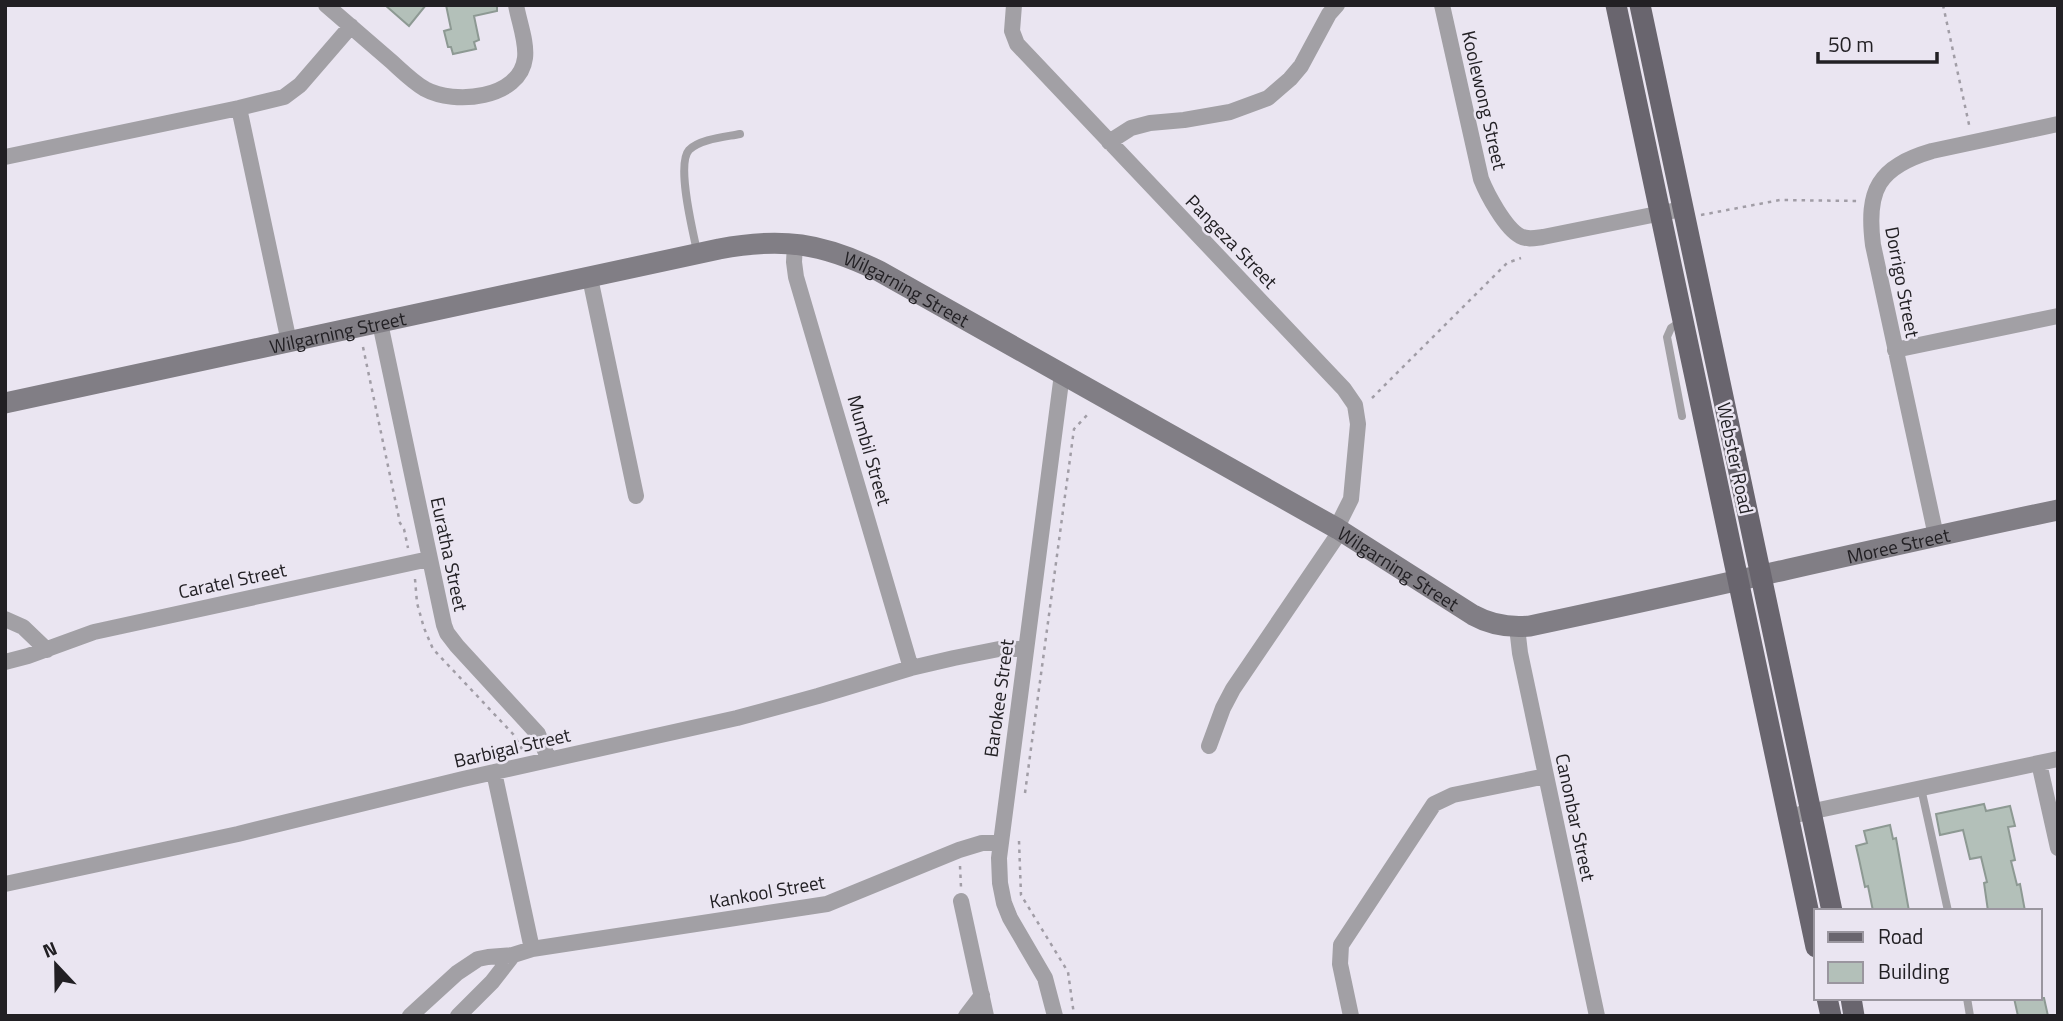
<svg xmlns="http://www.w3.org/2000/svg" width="2063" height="1021" font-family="'Titillium Web',sans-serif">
  <rect width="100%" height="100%" fill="#eae5f1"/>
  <path fill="#b3c0b9" stroke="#8d9993" stroke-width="2" d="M 385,5 L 426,5 L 409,26 Z
    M 446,5 L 497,5 L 497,11 L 474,16 L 479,40 L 474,42 L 476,49 L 453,54 L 451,47 L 448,47 L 444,31 L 451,29 Z
    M 1984,804 L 1986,811 L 2010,806 L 2015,826 L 2008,827 L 2015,860 L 2011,861 L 2017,885 L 2020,884 L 2025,911 L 1988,911 L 1984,883 L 1987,882 L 1981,857 L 1970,859 L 1963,830 L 1940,835 L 1936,814 Z
    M 1890,825 L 1893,839 L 1896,838 L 1909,911 L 1873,911 L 1868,886 L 1865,887 L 1859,859 L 1856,846 L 1867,843 L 1864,831 Z
    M 2014,998 L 2044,998 L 2048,1016 L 2018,1016 Z"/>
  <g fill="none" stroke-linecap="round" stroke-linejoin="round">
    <path stroke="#a19da6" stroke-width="2.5" stroke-dasharray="3.5 5" stroke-linecap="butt" d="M 1943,5 L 1970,129
      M 1701,215 L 1780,200 L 1858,201
      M 363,347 L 400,523 L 404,529 L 408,548
      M 1372,398 L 1507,263 L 1521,258
      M 415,579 L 417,603 L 424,628 L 433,649 L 513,734 L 522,749
      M 1025,793 L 1074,429 L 1089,413
      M 1019,841 L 1021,895 L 1068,972 L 1074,1015
      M 960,866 L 961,887"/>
    <path stroke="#a2a0a5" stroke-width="8" d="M 697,251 C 693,232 676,164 689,150 C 700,139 725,137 740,134
      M 1680,322 L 1671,328 L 1667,337 L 1682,416
      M 1921,788 L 1948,911
      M 1967,998 L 1970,1016"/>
    <path stroke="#a2a0a5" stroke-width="16" d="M 326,5 C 348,24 370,43 392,62 C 402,71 413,82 425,89 C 454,105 520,99 525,58 C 527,42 519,22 516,5
      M 1014,5 L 1012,31 L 1017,44 L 1344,389 L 1355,405 L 1358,424 L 1351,499 L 1341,519 L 1335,539 L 1233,689 L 1223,708 L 1209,746
      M 1442,5 L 1481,179 C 1487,194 1505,228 1520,236 C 1527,240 1535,238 1543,237 L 1682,209
      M 239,108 L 289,342
      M 1109,142 L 1131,128 L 1150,123 L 1184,120 L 1230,112 L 1268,98 L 1290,79 L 1301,66 L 1329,14 L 1337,5
      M 5,157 L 239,108 L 284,97 L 300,85 L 351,26
      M 795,244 L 794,262 L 796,277 L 911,668
      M 590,278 L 636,496
      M 380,323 L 444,625 L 447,633 L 457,646 L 538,734 L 549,760
      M 1895,350 L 2058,316
      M 1936,536 L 1873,245 C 1866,190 1878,167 1932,151 L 2058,124
      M 5,619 L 23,627 L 47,650
      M 1517,627 L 1520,653 L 1597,1016
      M 5,662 L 28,656 L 94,632 L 429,559
      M 2039,763 L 2058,848
      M 1800,814 L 2058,759
      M 5,884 L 238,834 L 463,779 L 737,718 L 818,696 L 911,668 L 954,658 L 999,649 L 1026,649
      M 961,901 L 986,1016
      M 532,949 L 827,904 L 959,850 L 982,843 L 1000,843
      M 410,1016 L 457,973 L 478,959 L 488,957 L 513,955 L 532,949 L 494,772
      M 458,1016 L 492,982 L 513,955
      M 966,1016 L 982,995
      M 1055,1016 L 1045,978 L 1010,918 L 1004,903 L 1000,883 L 999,858 L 1062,374
      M 1351,1016 L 1340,964 L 1341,945 L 1434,804 L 1453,795 L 1546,776"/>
    <path stroke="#817e85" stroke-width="21" id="s1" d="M 5,403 L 719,249 C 782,237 822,243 879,271 L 1338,529 L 1473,615 C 1491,625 1509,628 1530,626 C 1706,589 1881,547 2058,510"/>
    <path stroke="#69656e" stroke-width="21" d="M 1616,5 L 1816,947
      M 1640,5 L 1832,911
      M 1827,998 L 1831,1016
      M 1851,998 L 1854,1016"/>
  </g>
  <g text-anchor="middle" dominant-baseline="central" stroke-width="5" stroke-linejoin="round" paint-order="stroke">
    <g font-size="19" fill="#222024" stroke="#eae5f1">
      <text transform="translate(1485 100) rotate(77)">Koolewong Street</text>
      <text transform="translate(1232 241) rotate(46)">Pangeza Street</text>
      <text transform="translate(1903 282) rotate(79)">Dorrigo Street</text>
      <text stroke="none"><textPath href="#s1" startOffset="928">Wilgarning Street</textPath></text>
      <text stroke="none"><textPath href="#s1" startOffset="340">Wilgarning Street</textPath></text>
      <text transform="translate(870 450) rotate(74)">Mumbil Street</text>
      <text transform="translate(1736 458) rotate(78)">Webster Road</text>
      <text stroke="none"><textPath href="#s1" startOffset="2018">Moree Street</textPath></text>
      <text transform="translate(450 554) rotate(78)">Euratha Street</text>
      <text stroke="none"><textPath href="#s1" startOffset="1494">Wilgarning Street</textPath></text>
      <text transform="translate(232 580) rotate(-12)">Caratel Street</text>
      <text transform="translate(998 698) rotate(-82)">Barokee Street</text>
      <text transform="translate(512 747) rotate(-13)">Barbigal Street</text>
      <text transform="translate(1576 817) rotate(78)">Canonbar Street</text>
      <text transform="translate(767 891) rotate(-10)">Kankool Street</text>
    </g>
  </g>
  <rect width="2063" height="1021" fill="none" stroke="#222024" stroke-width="14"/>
  <rect x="1814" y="909" width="228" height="91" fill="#eae5f1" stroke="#9a969f" stroke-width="2"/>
  <rect x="1828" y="932" width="35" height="10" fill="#69656e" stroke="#9a969f" stroke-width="2"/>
  <text x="1878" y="944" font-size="21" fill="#222024">Road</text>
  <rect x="1828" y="962" width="35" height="21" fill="#b3c0b9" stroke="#9a969f" stroke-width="2"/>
  <text x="1878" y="979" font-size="21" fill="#222024">Building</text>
  <g transform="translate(56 965) rotate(338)" stroke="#eae5f1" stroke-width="5" paint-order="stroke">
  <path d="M0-5L12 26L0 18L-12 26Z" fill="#222024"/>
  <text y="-10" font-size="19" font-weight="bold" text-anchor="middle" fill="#222024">N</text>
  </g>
  <path d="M1818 52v10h119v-10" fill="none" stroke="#222024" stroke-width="3.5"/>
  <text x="1828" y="52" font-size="21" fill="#222024" stroke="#eae5f1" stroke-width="5" paint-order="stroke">50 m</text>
</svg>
